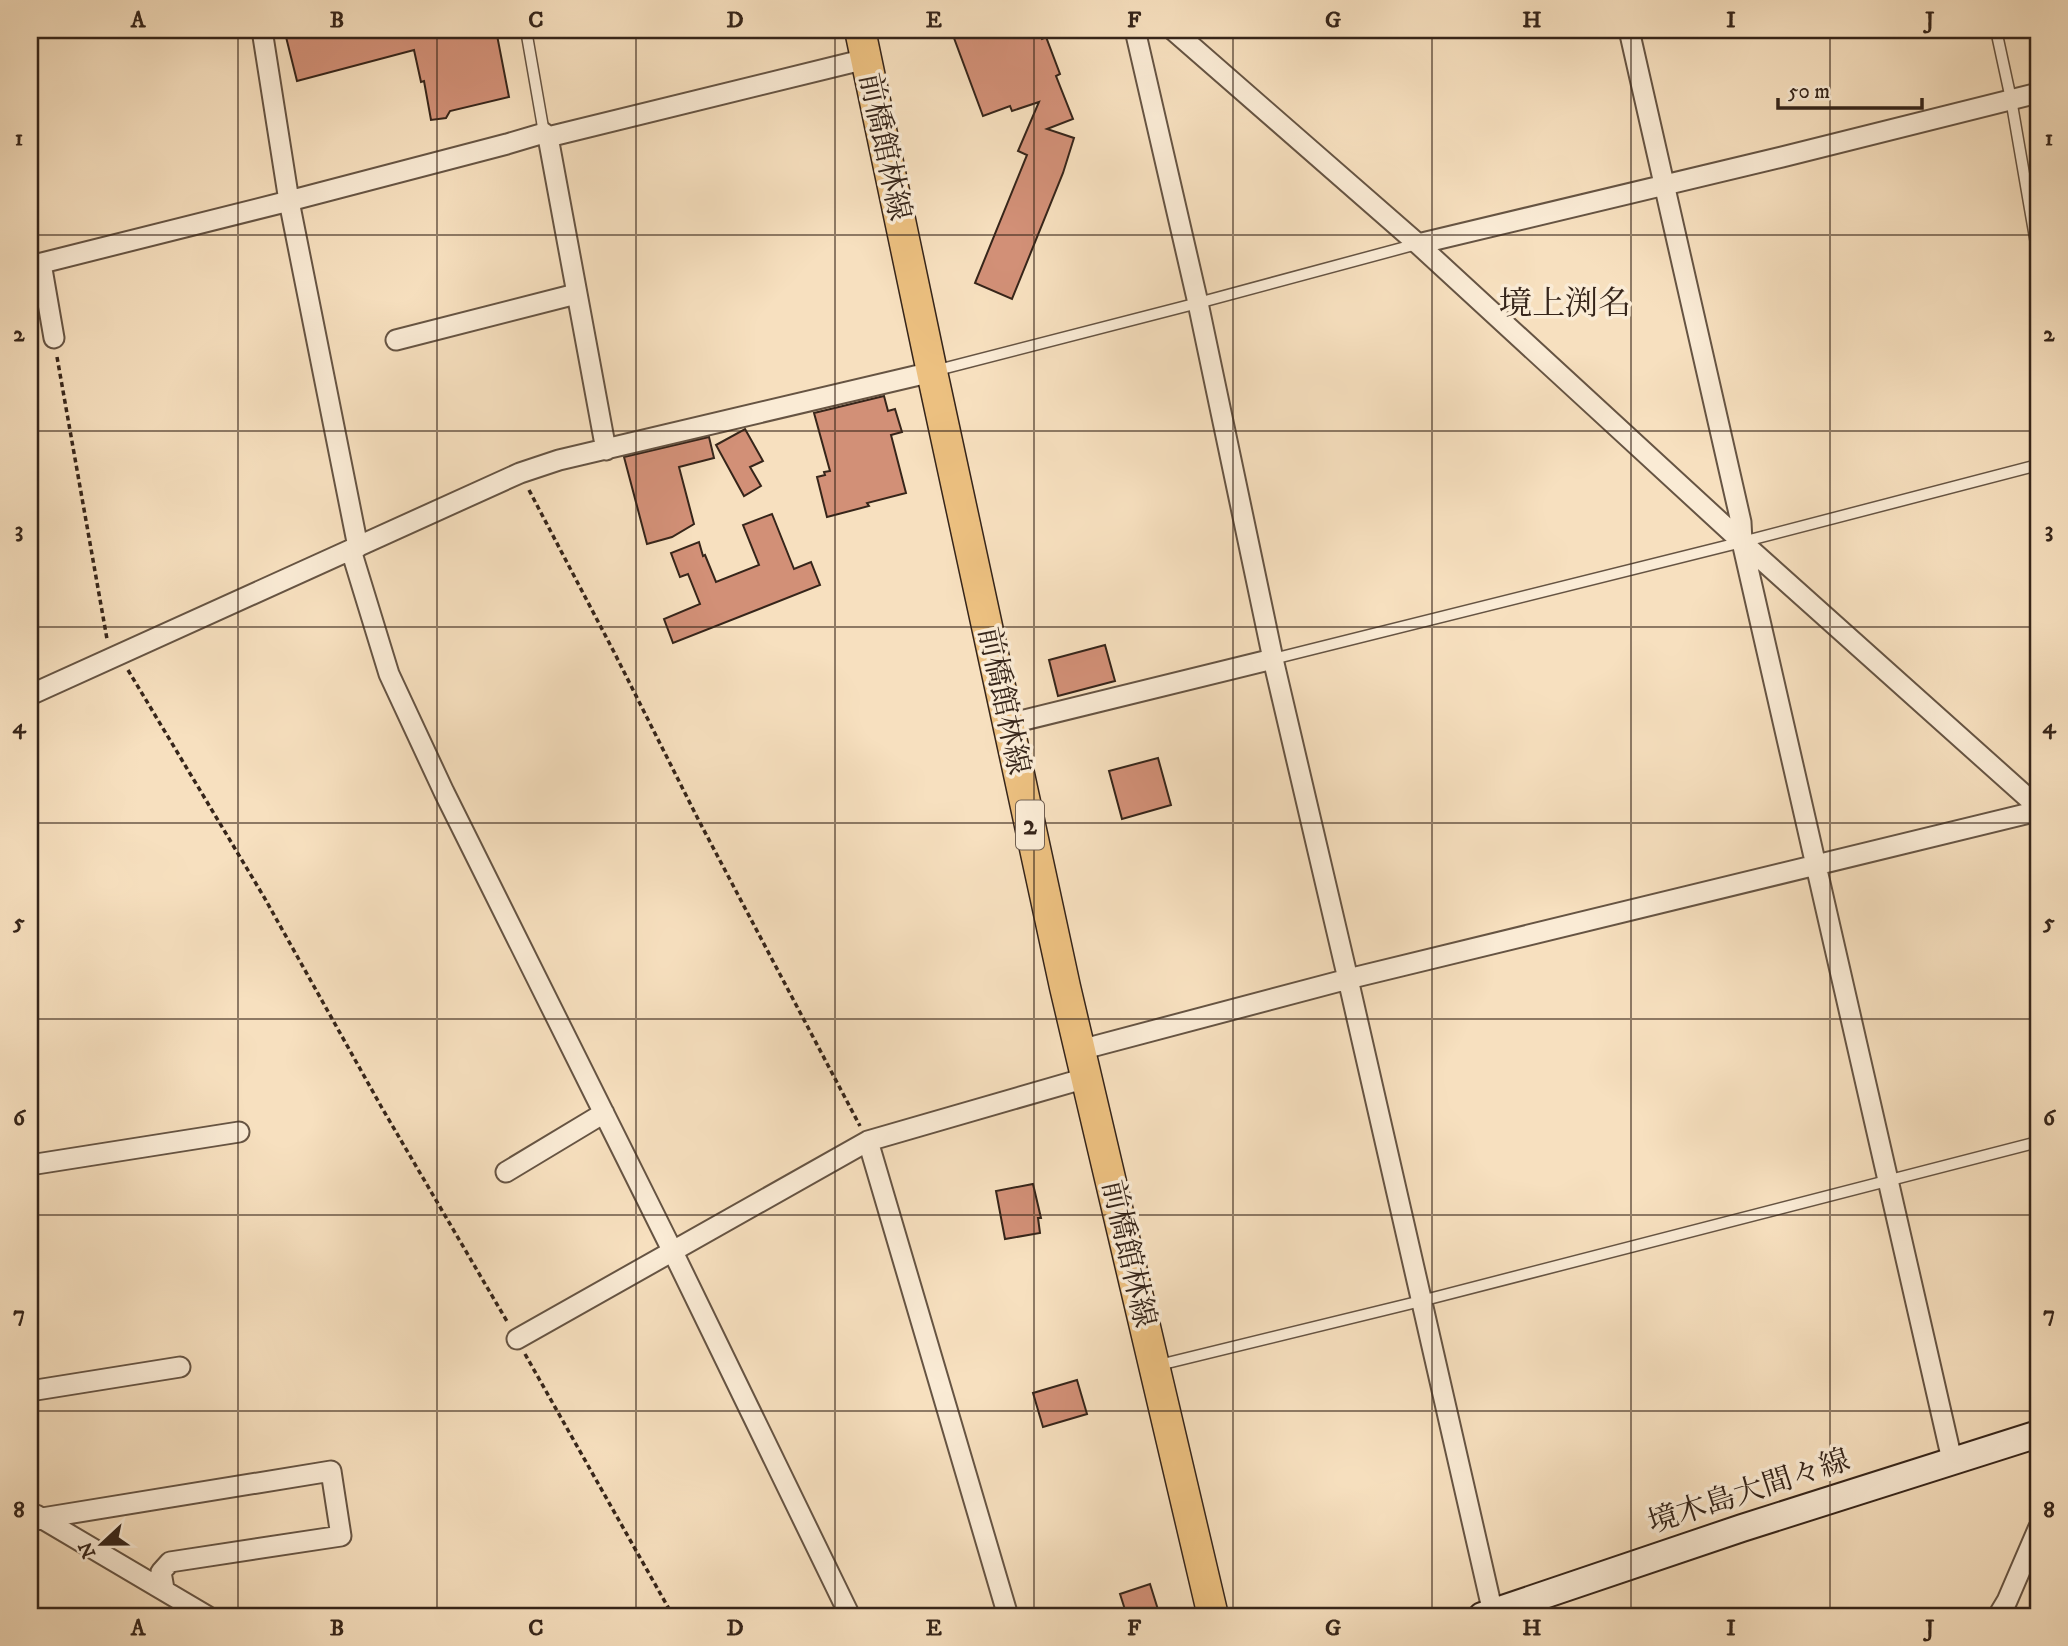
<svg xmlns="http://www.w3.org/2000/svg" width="2068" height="1646" font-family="'IM FELL DW Pica','Noto Serif JP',serif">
  <rect width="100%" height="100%" fill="#f7e0bf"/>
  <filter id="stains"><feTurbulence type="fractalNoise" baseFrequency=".00286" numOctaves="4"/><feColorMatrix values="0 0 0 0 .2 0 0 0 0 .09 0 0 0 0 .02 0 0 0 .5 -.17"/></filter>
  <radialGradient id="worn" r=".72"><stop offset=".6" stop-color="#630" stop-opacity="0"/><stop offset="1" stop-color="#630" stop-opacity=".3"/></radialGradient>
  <path fill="#d29077" stroke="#36251a" stroke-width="2" d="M 291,30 L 496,30 L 509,97 L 450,111 L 446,118 L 431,120 L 424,81 L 421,82 L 414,50 L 297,81 L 286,37 L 292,35 Z
    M 951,30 L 1038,30 L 1042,39 L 1046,37 L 1060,74 L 1056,76 L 1073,119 L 1047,129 L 1074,138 L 1063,173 L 1012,299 L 975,283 L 1027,155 L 1018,151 L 1039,102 L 1012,111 L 1010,106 L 983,116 Z
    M 884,396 L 888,411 L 895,409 L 902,432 L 891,435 L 906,493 L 867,503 L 869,506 L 827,517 L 817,477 L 825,475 L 824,472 L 830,471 L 814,413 Z
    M 745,429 L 763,461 L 750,467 L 761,486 L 744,496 L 716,445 Z
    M 709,437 L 714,458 L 679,467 L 694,524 L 672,537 L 647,544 L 624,457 Z
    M 772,514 L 794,569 L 811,562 L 820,585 L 673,643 L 664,619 L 700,604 L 688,574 L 680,577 L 671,553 L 699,542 L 703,556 L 705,555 L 716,582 L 759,565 L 743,525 Z
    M 1105,645 L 1115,681 L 1058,696 L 1049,660 Z
    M 1158,758 L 1171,805 L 1122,819 L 1109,771 Z
    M 1033,1184 L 1041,1218 L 1038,1218 L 1040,1233 L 1005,1239 L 996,1191 Z
    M 1077,1380 L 1087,1414 L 1043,1427 L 1033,1393 Z
    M 1150,1584 L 1160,1616 L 1127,1616 L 1120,1594 Z"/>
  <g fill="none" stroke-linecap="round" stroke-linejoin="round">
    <defs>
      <path id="lane" d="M 526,30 L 544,133
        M 1996,30 L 2011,99 L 2038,255
        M 934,371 L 1198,303 L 1417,244
        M 1273,659 L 1742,542 L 2038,465
        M 1159,1365 L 1421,1301 L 2038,1142"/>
      <path id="street" d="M 262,30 L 289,201 L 358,547
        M 1135,30 L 1198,303 L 1273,659 L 1348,979 L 1493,1613
        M 1173,30 L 1418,244 L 1742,542 L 2038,807
        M 1629,30 L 1741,522 L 1742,542 L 1952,1460
        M 548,137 L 866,59
        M 1418,244 L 1782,157 L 2038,93
        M 41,263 L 54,338
        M 30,266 L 289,201 L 507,144 L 544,133 L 548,137 L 606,450
        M 396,340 L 576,294
        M 351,550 L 389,674 L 444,792 L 673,1252 L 850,1616
        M 30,695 L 520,473 L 559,460 L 932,372
        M 1008,724 L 1273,659
        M 1080,1050 L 1348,979 L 2038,811
        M 868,1141 L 1008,1616
        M 30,1165 L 239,1132
        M 506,1172 L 604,1113
        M 517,1339 L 868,1141 L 1086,1078
        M 30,1391 L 180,1367
        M 36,1515 L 207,1616
        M 30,1520 L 331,1471 L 341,1536 L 170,1562 L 161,1572 L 164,1589
        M 1998,1616 L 2007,1601 L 2038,1529"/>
      <path id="secondary" d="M 1482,1616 L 1742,1528 L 2038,1434"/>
      <path id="primary" d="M 860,30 L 932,372 L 1065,987 L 1213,1616"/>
    </defs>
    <use href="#lane" stroke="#665443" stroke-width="13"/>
    <use href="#street" stroke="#665443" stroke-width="23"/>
    <use href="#secondary" stroke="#36251a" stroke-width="30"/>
    <use href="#primary" stroke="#36251a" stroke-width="33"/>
    <path stroke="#36251a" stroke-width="3.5" stroke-dasharray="5 3.5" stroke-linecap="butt" d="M 30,38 L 40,30
      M 30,210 L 36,247
      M 57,357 L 107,639
      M 529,490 L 614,652 L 698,819 L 860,1126
      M 128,670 L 264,897 L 382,1108 L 508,1323
      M 525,1354 L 673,1616"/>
    <use href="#lane" stroke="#faebd5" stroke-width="10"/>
    <use href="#street" stroke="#faebd5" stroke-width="19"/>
    <use href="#secondary" stroke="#faebd5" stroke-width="26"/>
    <use href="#primary" stroke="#ecc080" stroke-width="30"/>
  </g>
  <path fill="none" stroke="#36251a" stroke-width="2" stroke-opacity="0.55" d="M 238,30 L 238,1616M 437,30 L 437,1616M 636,30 L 636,1616M 835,30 L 835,1616M 1034,30 L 1034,1616M 1233,30 L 1233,1616M 1432,30 L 1432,1616M 1631,30 L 1631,1616M 1830,30 L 1830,1616M 30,235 L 2038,235M 30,431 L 2038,431M 30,627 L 2038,627M 30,823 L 2038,823M 30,1019 L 2038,1019M 30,1215 L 2038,1215M 30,1411 L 2038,1411"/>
  <g text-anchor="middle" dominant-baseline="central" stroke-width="7" stroke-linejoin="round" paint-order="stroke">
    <rect fill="#faebd5" stroke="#716052" stroke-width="2" x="1016" y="800.5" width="28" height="49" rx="5"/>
    <g font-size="28" font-weight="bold" fill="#36251a">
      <text x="1030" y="825">2</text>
    </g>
    <g font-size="30" fill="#36251a" stroke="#faebd5">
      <text transform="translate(884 147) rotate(78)">前橋館林線</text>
      <text transform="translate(1003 701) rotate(78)">前橋館林線</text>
      <text transform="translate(1128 1254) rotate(77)">前橋館林線</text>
      <text transform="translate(1749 1492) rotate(-18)">境木島大間々線</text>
    </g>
    <g font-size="33" fill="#36251a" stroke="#faebd5">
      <text x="1565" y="304">境上渕名</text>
    </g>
  </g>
  <rect width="2068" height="1646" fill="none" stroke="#f7e0bf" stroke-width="77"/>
  <g transform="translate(102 1544) rotate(248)" stroke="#faebd5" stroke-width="5" paint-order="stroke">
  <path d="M0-5L12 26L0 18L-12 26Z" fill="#36251a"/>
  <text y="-10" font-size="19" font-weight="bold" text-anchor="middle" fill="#36251a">N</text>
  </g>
  <path d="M1778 98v10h144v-10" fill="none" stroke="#36251a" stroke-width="3.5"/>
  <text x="1788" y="98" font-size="21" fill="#36251a" stroke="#faebd5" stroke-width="5" paint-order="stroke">50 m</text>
  <rect x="38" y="38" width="1992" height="1570" fill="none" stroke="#36251a" stroke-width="2.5"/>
  <g font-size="23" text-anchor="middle" font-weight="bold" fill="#36251a">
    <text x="138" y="27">A</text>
    <text x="337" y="27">B</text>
    <text x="536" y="27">C</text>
    <text x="735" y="27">D</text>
    <text x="934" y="27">E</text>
    <text x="1134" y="27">F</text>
    <text x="1333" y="27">G</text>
    <text x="1532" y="27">H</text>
    <text x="1731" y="27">I</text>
    <text x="1930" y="27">J</text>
    <text x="19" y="145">1</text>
    <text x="2049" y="145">1</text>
    <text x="19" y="341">2</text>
    <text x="2049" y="341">2</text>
    <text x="19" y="537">3</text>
    <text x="2049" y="537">3</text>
    <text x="19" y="733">4</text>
    <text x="2049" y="733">4</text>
    <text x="19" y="929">5</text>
    <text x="2049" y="929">5</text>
    <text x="19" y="1125">6</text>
    <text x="2049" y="1125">6</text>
    <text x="19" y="1321">7</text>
    <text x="2049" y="1321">7</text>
    <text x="19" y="1517">8</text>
    <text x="2049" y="1517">8</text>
    <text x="138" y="1635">A</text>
    <text x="337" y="1635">B</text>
    <text x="536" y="1635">C</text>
    <text x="735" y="1635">D</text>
    <text x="934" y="1635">E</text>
    <text x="1134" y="1635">F</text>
    <text x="1333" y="1635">G</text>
    <text x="1532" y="1635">H</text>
    <text x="1731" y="1635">I</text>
    <text x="1930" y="1635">J</text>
  </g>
  <rect width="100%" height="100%" filter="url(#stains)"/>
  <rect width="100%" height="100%" fill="url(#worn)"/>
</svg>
